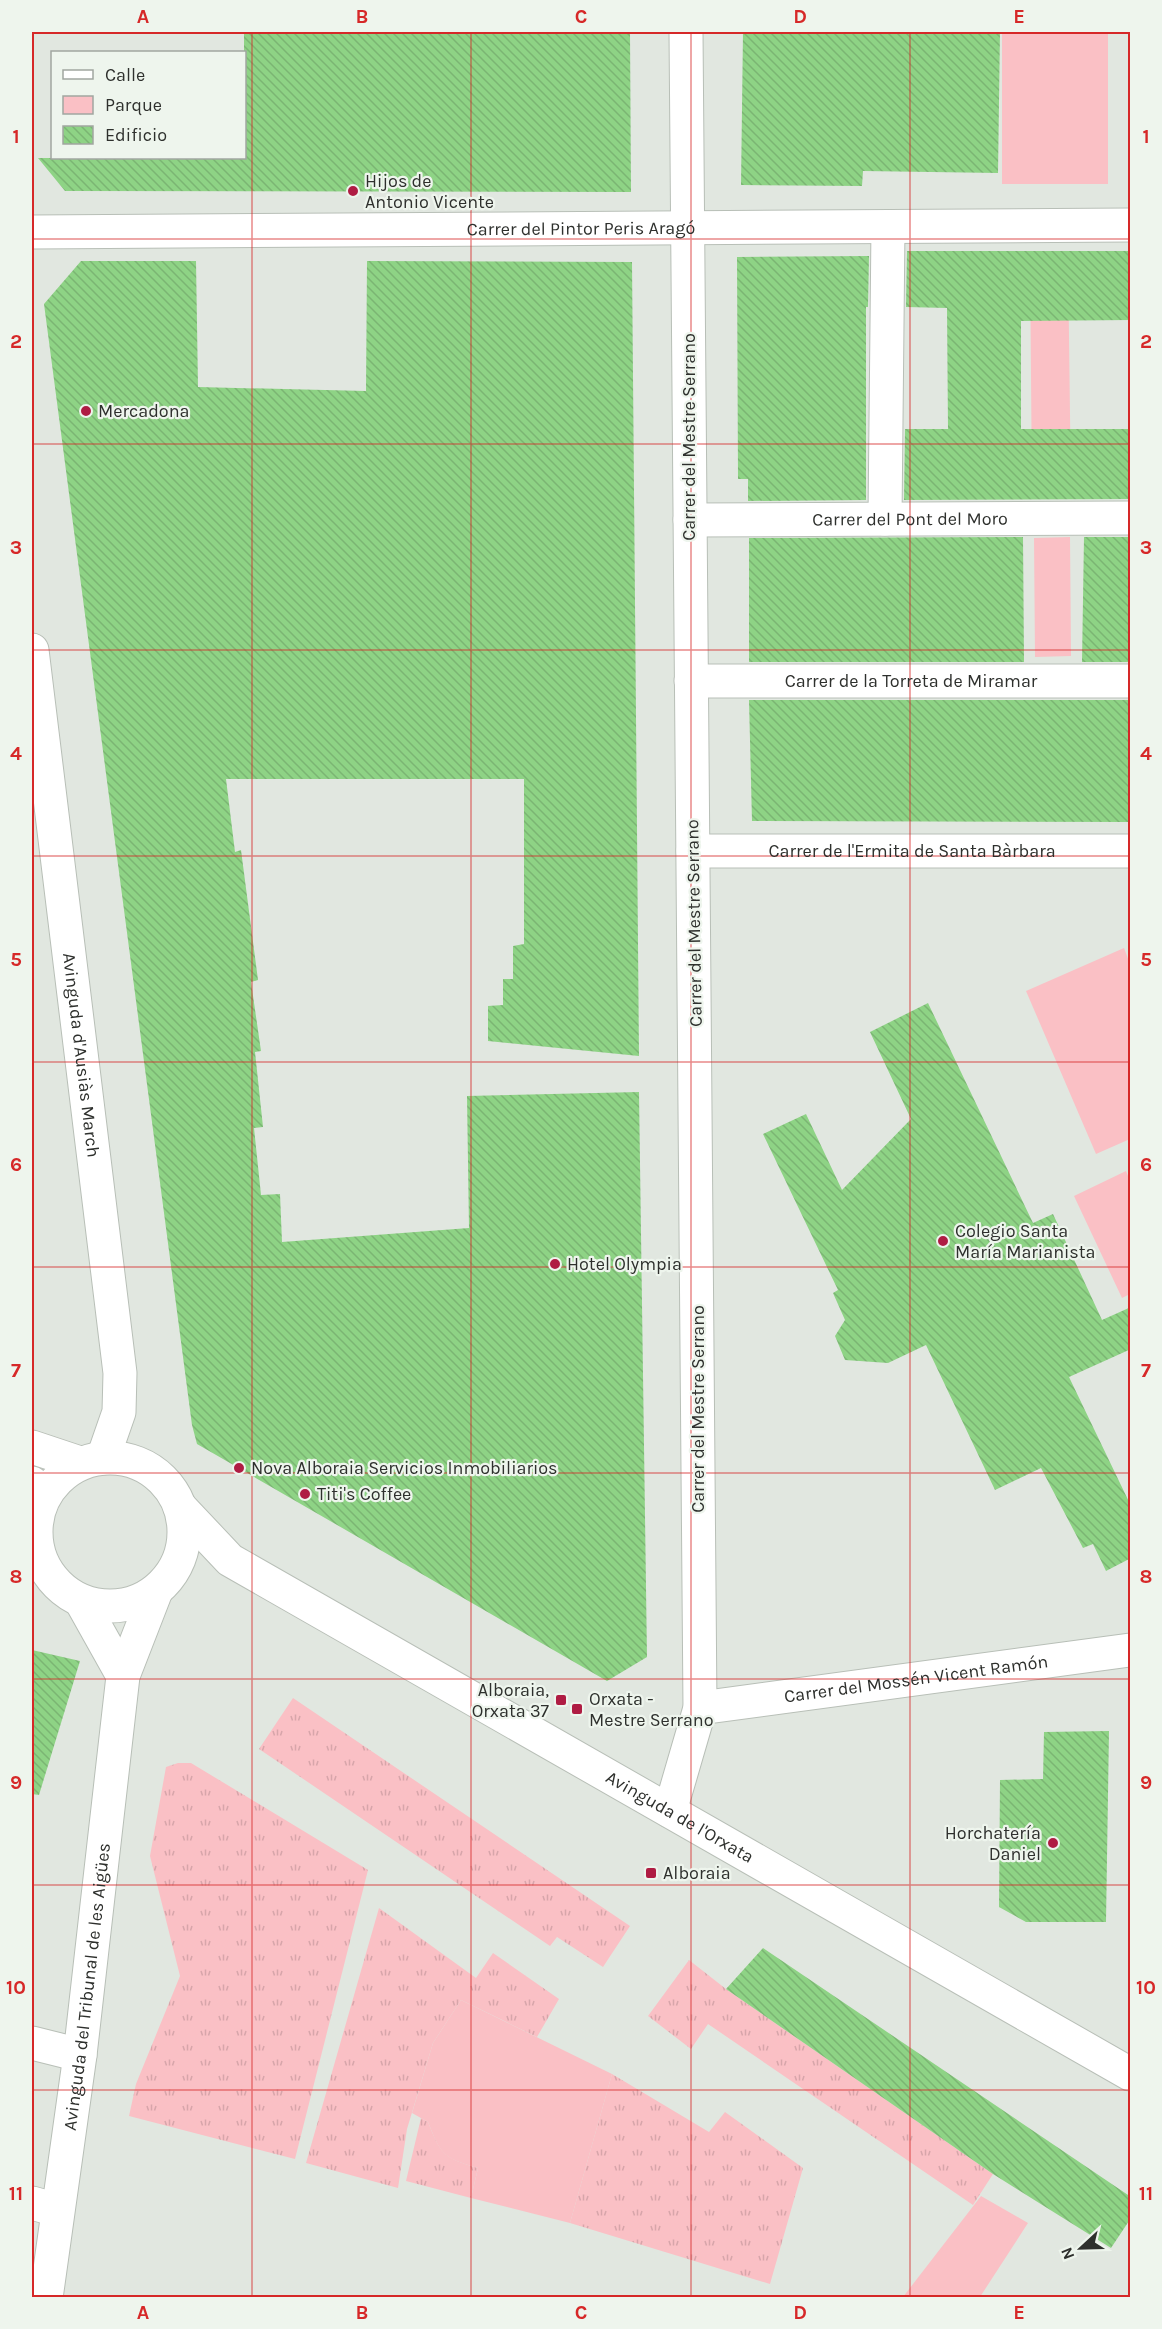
<svg xmlns="http://www.w3.org/2000/svg" width="1162" height="2329" font-family="Karla,sans-serif">
  <defs>
    <pattern id="grass-tufts" width="24" height="20" patternUnits="userSpaceOnUse" patternTransform="scale(1.5)"><rect width="24" height="20" fill="#fac0c5"/><path d="M3 7l-1-3M5 7V3M7 7l1-3M15 17l-1-3M17 17v-4M19 17l1-3" fill="none" stroke="#d7a5aa"/></pattern>
    <pattern id="building-back-hatch" width="6" height="6" patternUnits="userSpaceOnUse" patternTransform="scale(1.5)"><rect width="6" height="6" fill="#8ed385"/><path d="M-1 5l2 2M0 0l6 6M5-1l2 2" fill="none" stroke="#7bb573"/></pattern>
  </defs>
  <rect width="100%" height="100%" fill="#e1e7e0"/>
  <path fill="url(#grass-tufts)" d="M 293,1698 L 630,1926 L 603,1967 L 557,1937 L 550,1946 L 259,1749 Z
    M 178,1763 L 191,1763 L 368,1870 L 295,2159 L 129,2116 L 136,2084 L 180,1976 L 150,1856 L 166,1767 Z
    M 379,1908 L 476,1978 L 493,1953 L 559,1999 L 537,2037 L 461,2000 L 433,2043 L 407,2129 L 398,2188 L 306,2163 Z
    M 689,1960 L 726,1989 L 993,2174 L 973,2205 L 708,2024 L 691,2049 L 648,2016 Z
    M 612,2074 L 709,2132 L 725,2112 L 803,2168 L 770,2284 L 570,2223 Z
    M 421,2118 L 428,2122 C 441,2155 444,2158 478,2168 L 471,2198 L 406,2181 Z"/>
  <path fill="#fac0c5" d="M 1002,32 L 1108,32 L 1108,184 L 1002,184 Z
    M 1030,258 L 1068,258 L 1071,492 L 1032,493 Z
    M 1070,537 L 1071,656 L 1035,657 L 1034,538 Z
    M 1124,948 L 1130,964 L 1130,1139 L 1096,1154 L 1026,991 Z
    M 1126,1171 L 1130,1181 L 1130,1294 L 1122,1298 L 1074,1196 Z
    M 461,2000 L 612,2074 L 570,2223 L 471,2198 L 478,2168 C 443,2158 441,2155 428,2122 L 412,2113 L 433,2043 Z
    M 981,2196 L 1028,2223 L 980,2297 L 903,2297 Z"/>
  <path fill="url(#building-back-hatch)" d="M 244,32 L 630,32 L 631,192 L 65,191 L 38,158 L 244,158 Z
    M 743,32 L 1000,32 L 998,173 L 863,171 L 862,186 L 741,185 Z
    M 907,251 L 1131,251 L 1131,320 L 1021,321 L 1021,429 L 1131,429 L 1131,499 L 904,500 L 905,429 L 948,429 L 947,308 L 906,307 Z
    M 869,256 L 868,307 L 866,307 L 866,500 L 748,501 L 748,479 L 738,479 L 737,257 Z
    M 81,261 L 196,261 L 198,387 L 366,391 L 367,261 L 632,262 L 639,1056 L 488,1041 L 488,1006 L 503,1005 L 503,979 L 513,979 L 513,946 L 524,944 L 524,779 L 226,779 L 235,852 L 241,850 L 258,980 L 251,982 L 261,1051 L 255,1052 L 263,1127 L 254,1128 L 261,1195 L 280,1194 L 282,1242 L 469,1228 L 467,1096 L 639,1092 L 647,1657 L 607,1681 L 197,1444 L 192,1425 L 44,304 Z
    M 1023,537 L 1024,662 L 749,662 L 749,538 Z
    M 1084,537 L 1131,537 L 1131,662 L 1082,662 Z
    M 749,700 L 1131,700 L 1131,822 L 752,821 Z
    M 928,1003 L 1033,1223 L 1053,1214 L 1102,1320 L 1131,1307 L 1131,1349 L 1069,1377 L 1131,1506 L 1131,1558 L 1106,1571 L 1093,1544 L 1083,1548 L 1041,1468 L 995,1490 L 926,1345 L 888,1363 L 845,1360 L 835,1336 L 845,1320 L 833,1293 L 838,1290 L 763,1134 L 806,1114 L 842,1190 L 911,1119 L 870,1032 Z
    M 32,1650 L 80,1661 L 39,1795 L 32,1794 Z
    M 1109,1731 L 1106,1922 L 1026,1922 L 999,1907 L 1000,1780 L 1043,1779 L 1044,1732 Z
    M 763,1948 L 1131,2197 L 1131,2218 L 1111,2248 L 993,2174 L 726,1989 Z"/>
  <g fill="none" stroke-linecap="round" stroke-linejoin="round">
    <defs>
      <g id="street">
        <path id="s1" d="M 32,232 L 1130,225"/>
        <path d="M 885,519 L 888,227"/>
        <path id="s2" d="M 690,520 L 1130,518"/>
        <path id="s3" d="M 32,650 L 120,1373 L 119,1412 L 103,1458"/>
        <path id="s4" d="M 691,681 L 1130,681"/>
        <path id="s5" d="M 693,851 L 1130,851"/>
        <path d="M 32,1447 L 80,1463"/>
        <path d="M 32,1483 L 44,1496"/>
        <path id="s6" d="M 700,1708 L 1130,1650"/>
        <path d="M 670,1811 L 700,1708 L 686,32"/>
        <path d="M 32,2043 L 80,2055"/>
        <path d="M 32,2203 L 57,2210"/>
      </g>
      <g id="secondary">
        <circle cx="110" cy="1532" r="74"/>
        <path id="s7" d="M 180,1507 L 230,1560 L 1130,2074"/>
        <path d="M 81,1601 L 123,1676"/>
        <path id="s8" d="M 46,2298 L 80,2055 L 123,1676 L 156,1591"/>
      </g>
    </defs>
    <use href="#street" stroke="#b8bfb7" stroke-width="35"/>
    <use href="#secondary" stroke="#b8bfb7" stroke-width="35"/>
    <use href="#street" stroke="#fff" stroke-width="33"/>
    <use href="#secondary" stroke="#fff" stroke-width="33"/>
  </g>
  <path fill="none" stroke="#d62828" stroke-width="1.5" stroke-opacity="0.55" d="M 252,32 L 252,2298M 471,32 L 471,2298M 691,32 L 691,2298M 910,32 L 910,2298M 32,239 L 1130,239M 32,444 L 1130,444M 32,650 L 1130,650M 32,856 L 1130,856M 32,1062 L 1130,1062M 32,1267 L 1130,1267M 32,1473 L 1130,1473M 32,1679 L 1130,1679M 32,1885 L 1130,1885M 32,2090 L 1130,2090"/>
  <g fill="#af1c43" stroke="#eef5ed" stroke-width="2">
    <circle cx="353" cy="191" r="6"/>
    <circle cx="86" cy="411" r="6"/>
    <circle cx="943" cy="1241" r="6"/>
    <circle cx="555" cy="1264" r="6"/>
    <circle cx="239" cy="1468" r="6"/>
    <circle cx="305" cy="1494" r="6"/>
    <rect x="555" y="1694" width="12" height="12" rx="3"/>
    <rect x="571" y="1703" width="12" height="12" rx="3"/>
    <circle cx="1053" cy="1843" r="6"/>
    <rect x="645" y="1867" width="12" height="12" rx="3"/>
  </g>
  <g text-anchor="middle" dominant-baseline="central" stroke-width="4.5" stroke-linejoin="round" paint-order="stroke">
    <g font-size="18" fill="#2e302d" stroke="#eef5ed" text-anchor="start">
      <text x="365" y="181">Hijos de<tspan x="365" dy="21">Antonio Vicente</tspan></text>
      <text x="98" y="411">Mercadona</text>
      <text x="955" y="1231">Colegio Santa<tspan x="955" dy="21">María Marianista</tspan></text>
      <text x="567" y="1264">Hotel Olympia</text>
      <text x="251" y="1468">Nova Alboraia Servicios Inmobiliarios</text>
      <text x="317" y="1494">Titi's Coffee</text>
      <text x="549" y="1690" text-anchor="end">Alboraia,<tspan x="549" dy="21">Orxata 37</tspan></text>
      <text x="589" y="1699">Orxata -<tspan x="589" dy="21">Mestre Serrano</tspan></text>
      <text x="1041" y="1833" text-anchor="end">Horchatería<tspan x="1041" dy="21">Daniel</tspan></text>
      <text x="663" y="1873">Alboraia</text>
    </g>
    <g font-size="18" fill="#2e302d" stroke="#eef5ed">
      <text stroke="none"><textPath href="#s1" startOffset="549">Carrer del Pintor Peris Aragó</textPath></text>
      <text transform="translate(689 437) rotate(-90)">Carrer del Mestre Serrano</text>
      <text stroke="none"><textPath href="#s2" startOffset="220">Carrer del Pont del Moro</textPath></text>
      <text stroke="none"><textPath href="#s4" startOffset="220">Carrer de la Torreta de Miramar</textPath></text>
      <text stroke="none"><textPath href="#s5" startOffset="219">Carrer de l'Ermita de Santa Bàrbara</textPath></text>
      <text transform="translate(694 923) rotate(-91)">Carrer del Mestre Serrano</text>
      <text stroke="none"><textPath href="#s3" startOffset="408">Avinguda d'Ausiàs March</textPath></text>
      <text transform="translate(698 1409) rotate(-90)">Carrer del Mestre Serrano</text>
      <text stroke="none"><textPath href="#s6" startOffset="218">Carrer del Mossén Vicent Ramón</textPath></text>
      <text stroke="none"><textPath href="#s7" startOffset="591">Avinguda de l'Orxata</textPath></text>
      <text stroke="none"><textPath href="#s8" startOffset="314">Avinguda del Tribunal de les Aigües</textPath></text>
    </g>
  </g>
  <rect width="1162" height="2329" fill="none" stroke="#eef5ed" stroke-width="66"/>
  <rect x="51" y="51" width="195" height="108" fill="#eef5ed" stroke="#a1a6a0" stroke-width="1.5"/>
  <rect x="63" y="70" width="30" height="9" fill="#ffffff" stroke="#a1a6a0" stroke-width="1.5"/>
  <text x="105" y="81" font-size="18" fill="#2e302d">Calle</text>
  <rect x="63" y="96" width="30" height="18" fill="#fac0c5" stroke="#a1a6a0" stroke-width="1.5"/>
  <text x="105" y="111" font-size="18" fill="#2e302d">Parque</text>
  <rect x="63" y="126" width="30" height="18" fill="url(#building-back-hatch)" stroke="#a1a6a0" stroke-width="1.5"/>
  <text x="105" y="141" font-size="18" fill="#2e302d">Edificio</text>
  <g transform="translate(1081 2248) rotate(248)" stroke="#eef5ed" stroke-width="4.5" paint-order="stroke">
  <path d="M0-4.5L10 22L0 15L-10 22Z" fill="#2e302d"/>
  <text y="-9" font-size="16" font-weight="bold" text-anchor="middle" fill="#2e302d">N</text>
  </g>
  <rect x="33" y="33" width="1096" height="2263" fill="none" stroke="#d62828" stroke-width="2"/>
  <g font-size="20" text-anchor="middle" font-weight="bold" fill="#d62828">
    <text x="143" y="23">A</text>
    <text x="362" y="23">B</text>
    <text x="581" y="23">C</text>
    <text x="800" y="23">D</text>
    <text x="1019" y="23">E</text>
    <text x="16" y="143">1</text>
    <text x="1146" y="143">1</text>
    <text x="16" y="348">2</text>
    <text x="1146" y="348">2</text>
    <text x="16" y="554">3</text>
    <text x="1146" y="554">3</text>
    <text x="16" y="760">4</text>
    <text x="1146" y="760">4</text>
    <text x="16" y="966">5</text>
    <text x="1146" y="966">5</text>
    <text x="16" y="1171">6</text>
    <text x="1146" y="1171">6</text>
    <text x="16" y="1377">7</text>
    <text x="1146" y="1377">7</text>
    <text x="16" y="1583">8</text>
    <text x="1146" y="1583">8</text>
    <text x="16" y="1789">9</text>
    <text x="1146" y="1789">9</text>
    <text x="16" y="1994">10</text>
    <text x="1146" y="1994">10</text>
    <text x="16" y="2200">11</text>
    <text x="1146" y="2200">11</text>
    <text x="143" y="2319">A</text>
    <text x="362" y="2319">B</text>
    <text x="581" y="2319">C</text>
    <text x="800" y="2319">D</text>
    <text x="1019" y="2319">E</text>
  </g>
</svg>
